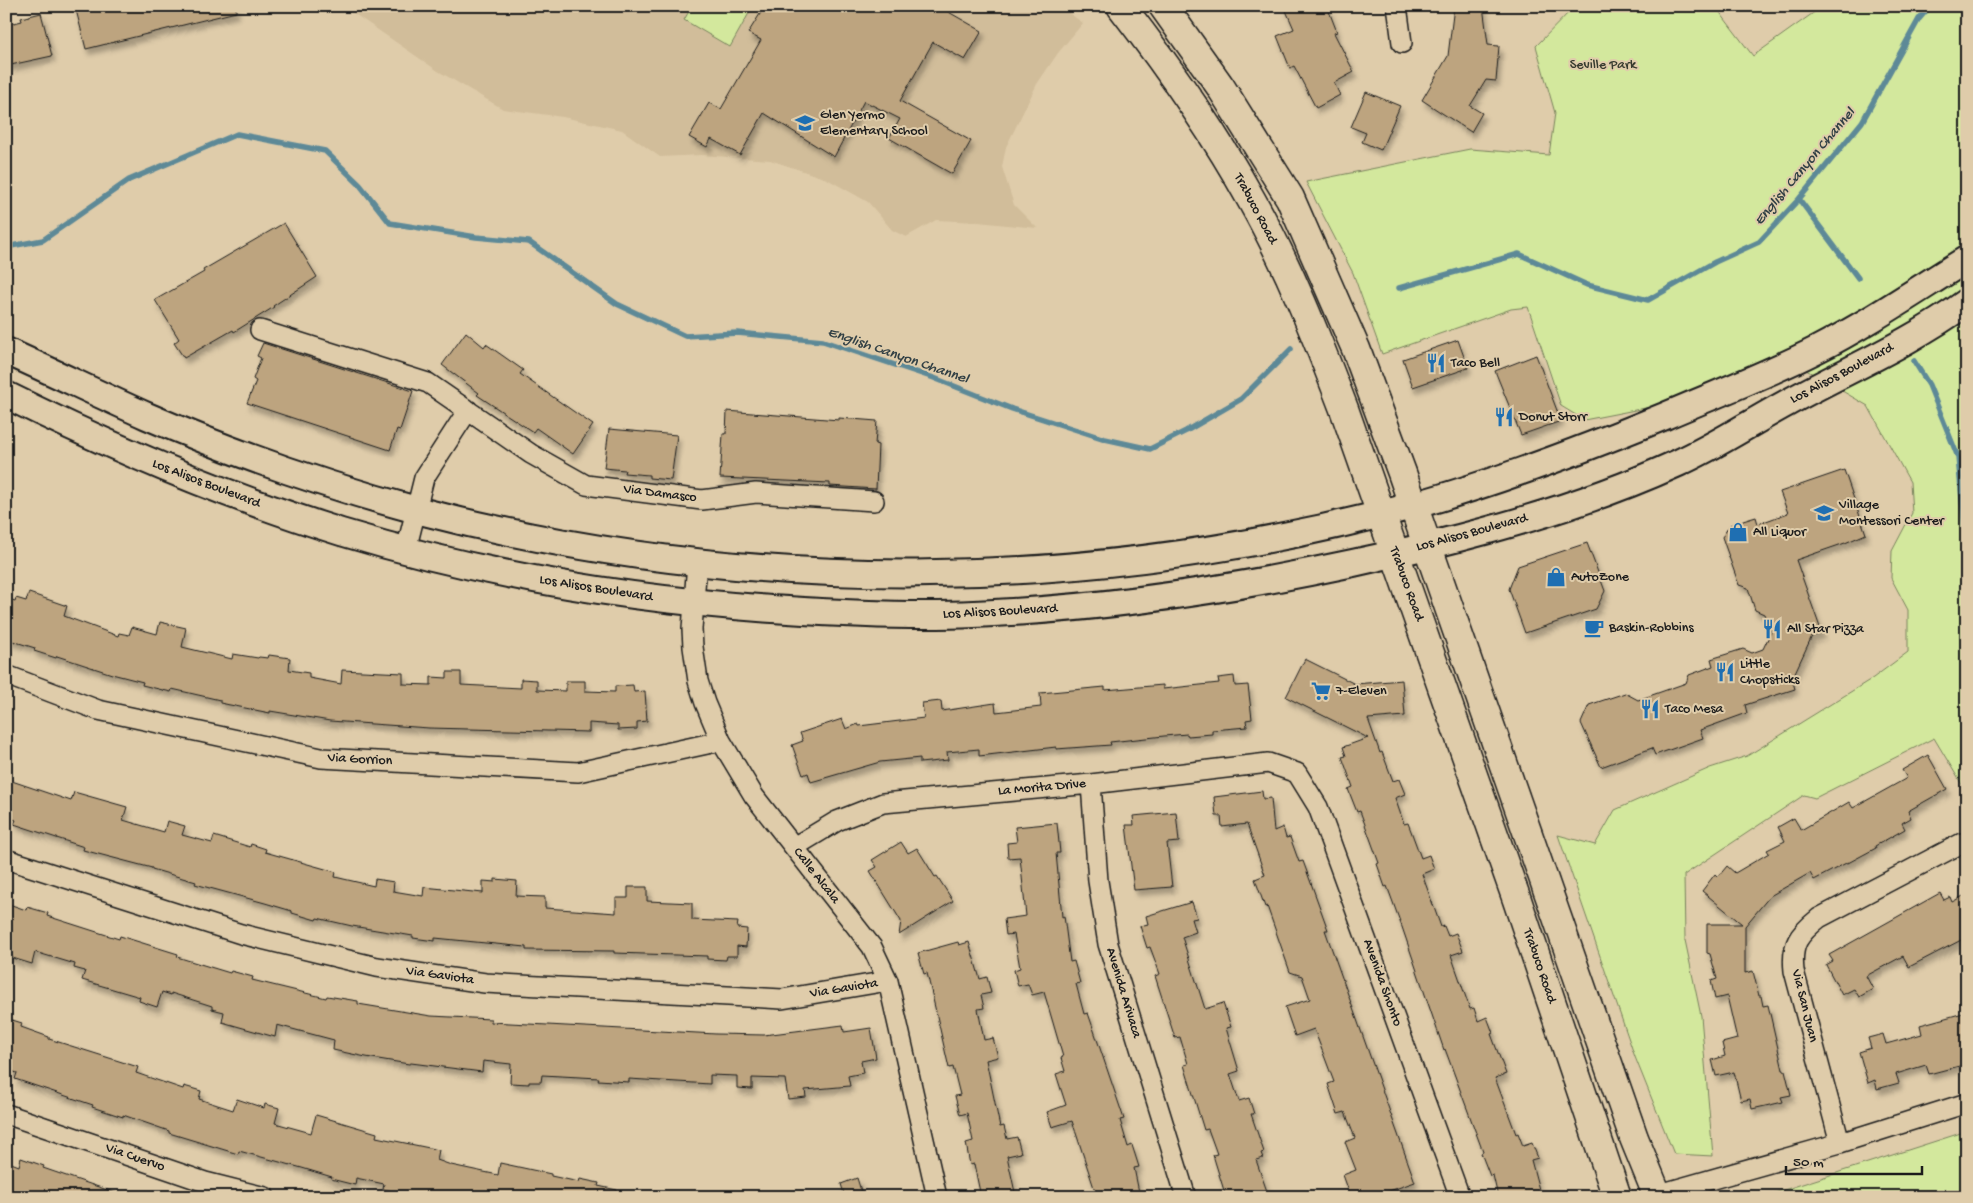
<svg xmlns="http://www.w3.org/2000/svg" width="1973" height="1203" font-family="'Gochi Hand',sans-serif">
  <defs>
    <filter id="shadow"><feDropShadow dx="3" dy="5.5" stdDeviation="2.5" flood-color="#0004"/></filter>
  </defs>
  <rect width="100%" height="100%" fill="#dfccaa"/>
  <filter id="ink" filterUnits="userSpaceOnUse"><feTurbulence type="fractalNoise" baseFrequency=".02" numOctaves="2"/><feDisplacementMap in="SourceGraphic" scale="10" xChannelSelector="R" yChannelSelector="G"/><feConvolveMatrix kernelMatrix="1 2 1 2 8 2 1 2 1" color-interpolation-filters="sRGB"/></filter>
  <g filter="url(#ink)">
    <path fill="#d1bd9a" d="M 343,6 L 1059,6 L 1083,23 L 1058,53 L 1037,84 L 1006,147 L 1002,167 L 1014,205 L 1037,228 L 978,222 L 936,220 L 906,237 L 892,230 L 868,202 L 827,179 L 770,160 L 701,155 L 660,157 L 622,130 L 563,117 L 503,109 L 438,71 Z"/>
    <path fill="#d3e89d" stroke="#78825c" d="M 692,6 L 753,6 L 730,47 L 684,20 Z
      M 1575,6 L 1715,6 L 1753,56 L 1823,6 L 1967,6 L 1967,793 L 1934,738 L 1815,798 L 1804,795 L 1684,875 L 1685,940 L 1701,1016 L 1713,1156 L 1674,1154 L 1635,1057 L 1558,835 L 1595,845 L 1615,810 L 1710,768 L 1747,756 L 1873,678 L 1908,652 L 1908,610 L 1891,578 L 1892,551 L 1912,513 L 1910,482 L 1868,406 L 1801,367 L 1717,394 L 1584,420 L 1561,406 L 1528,307 L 1511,309 L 1382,354 L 1353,273 L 1306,182 L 1470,149 L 1549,155 L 1555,113 L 1536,46 Z
      M 1967,1131 L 1967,1197 L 1762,1197 Z"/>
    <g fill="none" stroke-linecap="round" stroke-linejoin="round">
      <path stroke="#5d8997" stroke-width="5.5" d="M 1799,199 L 1858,278
        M 6,247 L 43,240 L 129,180 L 237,134 L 325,151 L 360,185 L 390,223 L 476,237 L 529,242 L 617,304 L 685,336 L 737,333 L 823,341 L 934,378 L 1012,409 L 1105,439 L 1150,449 L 1186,431 L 1241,399 L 1291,349
        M 1399,288 L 1519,254 L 1587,285 L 1648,300 L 1715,262 L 1759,242 L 1799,199 L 1862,122 L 1919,19 L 1930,6
        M 1914,361 L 1929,385 L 1958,457 L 1967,551"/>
    </g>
    <path fill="#bda47f" stroke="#1c1c1c" filter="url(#shadow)" d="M 75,6 L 236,6 L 236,12 L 86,49 Z
      M 765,6 L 938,6 L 982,31 L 965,60 L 933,42 L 900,101 L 971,141 L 952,174 L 889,138 L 900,119 L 864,101 L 834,157 L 764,113 L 740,155 L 711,139 L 707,147 L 689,137 L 709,103 L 721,109 L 761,40 L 748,33 Z
      M 1284,6 L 1327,6 L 1337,32 L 1334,33 L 1354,72 L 1334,83 L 1340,95 L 1316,108 L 1294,66 L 1290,68 L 1277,36 L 1294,29 Z
      M 1454,6 L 1483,6 L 1488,45 L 1499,46 L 1496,81 L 1486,80 L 1470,106 L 1482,113 L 1471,132 L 1422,100 L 1448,56 Z
      M 41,13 L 52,56 L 6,66 L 6,25 L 22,21 L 21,18 Z
      M 1366,92 L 1400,106 L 1381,150 L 1362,142 L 1366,133 L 1351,127 Z
      M 284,223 L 317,277 L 273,306 L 274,307 L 234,332 L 233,330 L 184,358 L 174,343 L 179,339 L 155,300 L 204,272 L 203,270 Z
      M 466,332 L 484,347 L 486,344 L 523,370 L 520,374 L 593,425 L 573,454 L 536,428 L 533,432 L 477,395 L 479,393 L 442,365 Z
      M 1458,340 L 1468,368 L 1413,387 L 1403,359 Z
      M 263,343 L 413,391 L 400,430 L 397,429 L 390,450 L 247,403 L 256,381 L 253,379 L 261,358 L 257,356 Z
      M 1536,355 L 1561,421 L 1521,435 L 1495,371 Z
      M 727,411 L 839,420 L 839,418 L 877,421 L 875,444 L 878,445 L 876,489 L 830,486 L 830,483 L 720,478 L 723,434 L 726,434 Z
      M 609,429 L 677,435 L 671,480 L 649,478 L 649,475 L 624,473 L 625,470 L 604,468 Z
      M 1844,470 L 1866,534 L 1845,543 L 1796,560 L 1822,633 L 1812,636 L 1792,679 L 1795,689 L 1745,705 L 1747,713 L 1700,730 L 1703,738 L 1655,755 L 1652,748 L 1601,767 L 1581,723 L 1589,705 L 1625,693 L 1638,700 L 1686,683 L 1689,675 L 1713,666 L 1711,659 L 1743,649 L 1752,653 L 1763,649 L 1771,632 L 1764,614 L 1755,610 L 1748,588 L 1739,585 L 1722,537 L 1730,525 L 1756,517 L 1758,524 L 1788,513 L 1780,492 Z
      M 1587,543 L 1605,591 L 1596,609 L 1525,633 L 1509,589 L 1518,566 Z
      M 29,593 L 67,606 L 64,616 L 118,636 L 119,633 L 129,635 L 132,627 L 157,634 L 160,622 L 186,628 L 182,647 L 232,659 L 233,654 L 258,658 L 259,657 L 268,658 L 269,655 L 290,658 L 289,670 L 309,673 L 309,678 L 341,684 L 342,670 L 403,673 L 403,684 L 431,685 L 431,677 L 447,678 L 447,672 L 461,672 L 461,685 L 521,688 L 521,679 L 537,680 L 537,690 L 566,691 L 566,681 L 585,681 L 585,691 L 615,692 L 615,686 L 633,685 L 634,692 L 645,691 L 647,721 L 637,722 L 637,729 L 618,730 L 618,725 L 589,723 L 589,732 L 429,728 L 330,721 L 270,711 L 270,713 L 220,703 L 220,700 L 172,689 L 171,692 L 142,685 L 143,682 L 112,674 L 57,656 L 56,658 L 34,651 L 35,648 L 6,639 L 6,598 L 15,601 L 16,598 L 26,601 Z
      M 1305,659 L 1355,684 L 1402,680 L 1405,716 L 1368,719 L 1380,753 L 1382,752 L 1393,781 L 1399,779 L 1405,794 L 1395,798 L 1404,824 L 1408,823 L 1421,858 L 1429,855 L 1434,869 L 1422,874 L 1441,927 L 1444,926 L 1448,936 L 1456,933 L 1463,951 L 1451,955 L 1470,1009 L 1474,1008 L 1478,1021 L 1487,1017 L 1493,1033 L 1491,1034 L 1506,1074 L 1495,1078 L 1516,1134 L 1518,1133 L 1523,1146 L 1532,1143 L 1538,1158 L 1531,1160 L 1541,1197 L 1498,1197 L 1493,1175 L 1490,1176 L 1481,1153 L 1483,1152 L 1445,1049 L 1444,1050 L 1402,927 L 1387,886 L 1385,887 L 1377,864 L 1379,863 L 1360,811 L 1357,812 L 1348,789 L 1353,787 L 1342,757 L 1346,756 L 1343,747 L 1368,738 L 1286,697 Z
      M 1234,676 L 1235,686 L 1248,685 L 1252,719 L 1246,720 L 1247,727 L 1212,730 L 1212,734 L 1188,736 L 1187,734 L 1164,736 L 1110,742 L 1111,745 L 1056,749 L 1056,747 L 979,756 L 979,749 L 947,752 L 948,760 L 920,763 L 920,758 L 880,762 L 811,782 L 808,773 L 803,775 L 792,745 L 803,741 L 800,733 L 842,719 L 846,729 L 858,724 L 859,726 L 924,718 L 922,703 L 941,701 L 942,711 L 995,703 L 996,712 L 1041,707 L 1040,693 L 1105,687 L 1105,690 L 1163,685 L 1163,689 L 1219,683 L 1218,678 Z
      M 1928,755 L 1947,789 L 1908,811 L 1911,818 L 1902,823 L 1905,829 L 1875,846 L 1876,848 L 1848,863 L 1848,862 L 1814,880 L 1810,873 L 1770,896 L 1745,926 L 1745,973 L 1753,971 L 1759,996 L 1761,996 L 1763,1006 L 1768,1005 L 1783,1070 L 1785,1070 L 1791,1095 L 1781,1097 L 1783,1102 L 1752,1109 L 1750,1099 L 1741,1101 L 1734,1072 L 1716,1076 L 1712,1060 L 1725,1056 L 1722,1043 L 1737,1039 L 1727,996 L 1715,999 L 1711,981 L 1717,979 L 1710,954 L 1707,953 L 1707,924 L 1742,924 L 1702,891 L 1715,874 L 1718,877 L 1727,866 L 1735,873 L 1769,853 L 1767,850 L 1785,841 L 1778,827 L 1794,818 L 1801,830 L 1849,802 L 1853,808 L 1907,778 L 1902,770 Z
      M 6,779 L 71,801 L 74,792 L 127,807 L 123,820 L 164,832 L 167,821 L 185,826 L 182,835 L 212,843 L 214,836 L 250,847 L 251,844 L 266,849 L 265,852 L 336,872 L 335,877 L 374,886 L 375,879 L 394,882 L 393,891 L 423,896 L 424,887 L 483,893 L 483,881 L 495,882 L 495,879 L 517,881 L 516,896 L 545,897 L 545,908 L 616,913 L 616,898 L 628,898 L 628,887 L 647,887 L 647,901 L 692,903 L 692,920 L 738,922 L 737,928 L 747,929 L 746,947 L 737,946 L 737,956 L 727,956 L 726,960 L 707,959 L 707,956 L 614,953 L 614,951 L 526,950 L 526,947 L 435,938 L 435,941 L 413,938 L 413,936 L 352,926 L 317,918 L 316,920 L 292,913 L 292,911 L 265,903 L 195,884 L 196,882 L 152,869 L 152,868 L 83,850 L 84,847 L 14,824 L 16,820 L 6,816 Z
      M 1262,791 L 1263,799 L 1271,798 L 1274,831 L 1283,827 L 1286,838 L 1290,837 L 1299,862 L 1303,861 L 1328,930 L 1325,930 L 1415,1182 L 1372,1197 L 1351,1197 L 1343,1175 L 1356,1170 L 1345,1142 L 1355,1138 L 1345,1112 L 1338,1114 L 1328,1084 L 1334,1082 L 1314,1029 L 1295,1036 L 1285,1007 L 1310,999 L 1302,976 L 1290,972 L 1267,906 L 1265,907 L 1255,879 L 1265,875 L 1247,824 L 1222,827 L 1221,816 L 1216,816 L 1214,797 Z
      M 1176,812 L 1179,842 L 1167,843 L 1172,887 L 1134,890 L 1126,825 L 1134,825 L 1133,816 Z
      M 1057,823 L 1060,853 L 1056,853 L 1062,917 L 1064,916 L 1070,962 L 1074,961 L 1080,983 L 1076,984 L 1084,1014 L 1088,1013 L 1124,1119 L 1120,1120 L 1128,1147 L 1132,1145 L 1139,1167 L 1134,1168 L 1140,1197 L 1097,1197 L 1072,1121 L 1052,1127 L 1047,1112 L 1066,1105 L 1056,1074 L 1065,1071 L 1061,1058 L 1063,1057 L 1044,992 L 1032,995 L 1028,984 L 1018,986 L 1014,970 L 1020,968 L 1014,934 L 1006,935 L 1004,919 L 1026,916 L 1020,857 L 1008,858 L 1007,843 L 1017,842 L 1015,827 Z
      M 901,842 L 908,853 L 917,848 L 935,877 L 937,876 L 953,901 L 899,935 L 901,921 L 870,871 L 877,867 L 872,860 Z
      M 1940,893 L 1944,900 L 1950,897 L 1952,902 L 1967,894 L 1967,937 L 1909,967 L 1903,956 L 1866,976 L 1873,989 L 1859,997 L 1854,989 L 1842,995 L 1826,965 L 1833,961 L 1829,955 Z
      M 1192,902 L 1197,918 L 1192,919 L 1196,932 L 1182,937 L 1205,1009 L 1223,1003 L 1231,1027 L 1226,1028 L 1239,1071 L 1230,1074 L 1239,1101 L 1249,1098 L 1254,1114 L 1251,1114 L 1264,1152 L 1261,1153 L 1263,1158 L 1256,1160 L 1269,1197 L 1226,1197 L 1213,1155 L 1217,1154 L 1208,1129 L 1204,1130 L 1184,1065 L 1188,1064 L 1180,1037 L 1175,1038 L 1155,976 L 1160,974 L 1150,947 L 1147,948 L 1140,926 L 1148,924 L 1146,916 Z
      M 6,903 L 26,910 L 27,907 L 48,913 L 47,916 L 119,939 L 120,936 L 178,954 L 177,957 L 230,973 L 231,971 L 253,977 L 252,980 L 326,998 L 327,996 L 358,1001 L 358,1004 L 431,1016 L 491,1019 L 491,1022 L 716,1034 L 764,1035 L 843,1025 L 844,1032 L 871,1028 L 876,1058 L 861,1061 L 863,1073 L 848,1076 L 850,1086 L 805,1090 L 806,1097 L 788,1099 L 785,1079 L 752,1078 L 752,1089 L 737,1088 L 737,1076 L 710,1075 L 710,1084 L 629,1079 L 629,1082 L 598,1080 L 599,1078 L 542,1075 L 541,1082 L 529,1082 L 529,1084 L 510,1083 L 511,1064 L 483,1061 L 482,1072 L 411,1063 L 409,1064 L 366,1057 L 333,1050 L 334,1040 L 277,1025 L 275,1037 L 222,1022 L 224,1012 L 212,1009 L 212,1006 L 171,993 L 171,995 L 162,992 L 157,1007 L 139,1001 L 140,997 L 82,980 L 85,971 L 74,968 L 75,964 L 35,952 L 32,964 L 6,956 Z
      M 958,942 L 959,945 L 969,942 L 980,979 L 987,977 L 991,993 L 981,995 L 984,1008 L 978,1009 L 984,1040 L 993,1038 L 998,1057 L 986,1060 L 1000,1127 L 1004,1126 L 1007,1139 L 1017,1137 L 1021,1153 L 1007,1156 L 1016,1197 L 981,1197 L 974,1164 L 970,1165 L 966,1143 L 973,1141 L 967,1113 L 960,1115 L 955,1096 L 960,1095 L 953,1067 L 949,1068 L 927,973 L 924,974 L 918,953 Z
      M 1967,1012 L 1967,1064 L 1929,1074 L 1926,1065 L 1896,1074 L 1899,1083 L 1877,1089 L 1875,1080 L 1868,1083 L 1859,1052 L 1871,1048 L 1868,1038 L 1883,1034 L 1886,1044 L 1922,1034 L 1920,1025 Z
      M 6,1018 L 22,1023 L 21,1027 L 49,1037 L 49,1039 L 138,1067 L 136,1073 L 183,1089 L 184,1086 L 201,1091 L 199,1099 L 233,1110 L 237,1099 L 264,1108 L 265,1104 L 279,1108 L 275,1123 L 311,1133 L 316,1115 L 377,1133 L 376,1137 L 439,1150 L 437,1160 L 451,1165 L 498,1175 L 500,1163 L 551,1174 L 551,1176 L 579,1182 L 580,1179 L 599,1183 L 598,1186 L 617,1190 L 616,1197 L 412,1197 L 413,1195 L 383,1189 L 384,1184 L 356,1178 L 355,1185 L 331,1179 L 332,1177 L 302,1168 L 239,1151 L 238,1154 L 169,1133 L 169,1131 L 123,1115 L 123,1117 L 92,1107 L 93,1105 L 15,1079 L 17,1073 L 6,1069 Z
      M 21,1158 L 44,1166 L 43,1168 L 119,1194 L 119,1197 L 6,1197 L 6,1161 L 19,1166 Z
      M 857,1178 L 863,1197 L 845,1197 L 841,1184 Z"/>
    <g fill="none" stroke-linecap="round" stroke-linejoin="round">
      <defs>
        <path id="minor" d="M 1397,6 L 1402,43
          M 260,330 L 428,383 L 531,454 L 586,485 L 702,500 L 756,493 L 874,501
          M 406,550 L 424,478 L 468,410
          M 697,562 L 692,629 L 693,647 L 698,681 L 705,703 L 721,741 L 754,796 L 872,947 L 888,981 L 937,1197
          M 6,675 L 98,710 L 321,758 L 578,772 L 721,741
          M 1091,784 L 1098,881 L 1108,944 L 1186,1197
          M 794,847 L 837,821 L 883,803 L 1091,784 L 1268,763 L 1297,773 L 1318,807 L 1460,1197
          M 6,859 L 241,934 L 377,967 L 485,983 L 782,999 L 888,981
          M 6,1114 L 205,1182 L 265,1197
          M 1840,1143 L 1794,971 C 1791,944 1798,935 1819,918 L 1962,843
          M 1649,1197 L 1840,1143 L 1967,1103"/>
        <path id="secondary" d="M 6,351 C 53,372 100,395 147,416 C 235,454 327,486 420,511 C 744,596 1089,594 1412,506 C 1498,482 1582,450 1665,416 C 1716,394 1767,375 1816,350 C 1869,323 1917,290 1967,259
          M 6,395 C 115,449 225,496 341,532 C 486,576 637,601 788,610 C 850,614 912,617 974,614 C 1102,609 1228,590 1353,563 C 1463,539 1575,510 1678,463 C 1716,446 1750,423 1787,403 C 1847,370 1911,343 1967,302"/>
        <path id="primary" d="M 1121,6 C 1169,68 1214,132 1252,201 C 1289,267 1317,338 1344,409 L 1517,900 L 1617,1197
          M 1163,6 L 1220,86 L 1290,198 L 1356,349 L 1402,473 L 1634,1138 L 1658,1197"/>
      </defs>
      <use href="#minor" stroke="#1c1c1c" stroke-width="22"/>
      <use href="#secondary" stroke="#1c1c1c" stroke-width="30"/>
      <use href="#primary" stroke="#1c1c1c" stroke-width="31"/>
      <use href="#minor" stroke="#dfccaa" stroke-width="19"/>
      <use href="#secondary" stroke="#dfccaa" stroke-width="26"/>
      <use href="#primary" stroke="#dfccaa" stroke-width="28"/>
    </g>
  </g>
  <defs>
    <symbol id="school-bare" viewBox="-9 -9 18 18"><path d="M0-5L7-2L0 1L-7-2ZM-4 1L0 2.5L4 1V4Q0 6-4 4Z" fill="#1f6fb2" stroke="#dfccaa" stroke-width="2.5" paint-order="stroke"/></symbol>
    <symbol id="restaurant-bare" viewBox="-9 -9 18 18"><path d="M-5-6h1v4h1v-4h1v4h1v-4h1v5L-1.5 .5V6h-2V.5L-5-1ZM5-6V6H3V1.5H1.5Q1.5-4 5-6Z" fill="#1f6fb2" stroke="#dfccaa" stroke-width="2.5" paint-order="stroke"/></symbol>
    <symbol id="shop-bare" viewBox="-9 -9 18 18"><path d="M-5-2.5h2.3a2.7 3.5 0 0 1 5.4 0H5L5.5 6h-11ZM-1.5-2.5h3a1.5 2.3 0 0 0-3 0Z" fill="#1f6fb2" stroke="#dfccaa" stroke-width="2.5" paint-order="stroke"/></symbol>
    <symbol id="cafe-bare" viewBox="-9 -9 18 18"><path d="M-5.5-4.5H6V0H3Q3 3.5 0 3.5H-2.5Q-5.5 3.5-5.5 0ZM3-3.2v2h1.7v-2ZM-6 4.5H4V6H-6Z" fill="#1f6fb2" stroke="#dfccaa" stroke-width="2.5" paint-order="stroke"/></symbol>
    <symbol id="supermarket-bare" viewBox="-9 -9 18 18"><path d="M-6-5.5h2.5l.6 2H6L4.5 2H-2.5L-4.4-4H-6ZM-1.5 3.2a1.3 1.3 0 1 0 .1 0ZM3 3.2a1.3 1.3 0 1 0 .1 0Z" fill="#1f6fb2" stroke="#dfccaa" stroke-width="2.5" paint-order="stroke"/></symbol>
  </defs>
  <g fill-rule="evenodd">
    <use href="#school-bare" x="791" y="109" width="28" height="28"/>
    <use href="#restaurant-bare" x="1422" y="349" width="28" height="28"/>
    <use href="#restaurant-bare" x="1490" y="403" width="28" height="28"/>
    <use href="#school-bare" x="1810" y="499" width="28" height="28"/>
    <use href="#shop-bare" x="1724" y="518" width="28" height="28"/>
    <use href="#shop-bare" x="1542" y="563" width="28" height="28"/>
    <use href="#cafe-bare" x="1580" y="614" width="28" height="28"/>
    <use href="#restaurant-bare" x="1758" y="615" width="28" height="28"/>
    <use href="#restaurant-bare" x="1711" y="658" width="28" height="28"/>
    <use href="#supermarket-bare" x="1307" y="677" width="28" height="28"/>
    <use href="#restaurant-bare" x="1636" y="695" width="28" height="28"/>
  </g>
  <g text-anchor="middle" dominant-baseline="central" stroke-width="4" stroke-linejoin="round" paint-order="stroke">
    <g font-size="14" fill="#373b2f" stroke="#dfccaa">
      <text x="1603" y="65">Seville Park</text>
    </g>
    <g font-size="14" fill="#1c1c1c" stroke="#dfccaa" text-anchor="start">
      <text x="820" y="115">Glen Yermo<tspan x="820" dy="16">Elementary School</tspan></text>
      <text x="1451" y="363">Taco Bell</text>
      <text x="1519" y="417">Donut Storr</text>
      <text x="1839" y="505">Village<tspan x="1839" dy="16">Montessori Center</tspan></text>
      <text x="1753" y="532">All Liquor</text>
      <text x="1571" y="577">AutoZone</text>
      <text x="1609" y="628">Baskin-Robbins</text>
      <text x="1787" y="629">All Star Pizza</text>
      <text x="1740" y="664">Little<tspan x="1740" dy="16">Chopsticks</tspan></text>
      <text x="1336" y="691">7-Eleven</text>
      <text x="1665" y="709">Taco Mesa</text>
    </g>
    <g font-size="14" fill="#1c1c1c" stroke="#dfccaa">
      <text transform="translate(1255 209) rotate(62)">Trabuco Road</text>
      <text transform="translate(1842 374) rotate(-28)">Los Alisos Boulevard</text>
      <text transform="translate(206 484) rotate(21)">Los Alisos Boulevard</text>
      <text transform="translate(660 494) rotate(7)">Via Damasco</text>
      <text transform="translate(1472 533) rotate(-15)">Los Alisos Boulevard</text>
      <text transform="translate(1406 584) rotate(70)">Trabuco Road</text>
      <text transform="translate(596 589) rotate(9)">Los Alisos Boulevard</text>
      <text transform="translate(1000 612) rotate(-3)">Los Alisos Boulevard</text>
      <text transform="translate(360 760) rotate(3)">Via Gorrion</text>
      <text transform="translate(1042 788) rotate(-5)">La Morita Drive</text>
      <text transform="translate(816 876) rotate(52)">Calle Alcala</text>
      <text transform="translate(1539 966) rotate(71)">Trabuco Road</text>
      <text transform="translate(440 976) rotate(8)">Via Gaviota</text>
      <text transform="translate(1382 983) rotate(70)">Avenida Shonto</text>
      <text transform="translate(844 989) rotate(-9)">Via Gaviota</text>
      <text transform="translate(1123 993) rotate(73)">Avenida Arivaca</text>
      <text transform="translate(1804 1006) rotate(76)">Via San Juan</text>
      <text transform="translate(135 1158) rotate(19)">Via Cuervo</text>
    </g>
    <g font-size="15" font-style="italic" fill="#324045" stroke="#dfccaa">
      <text transform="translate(1805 167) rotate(-50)">English Canyon Channel</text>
      <text transform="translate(898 356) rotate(19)">English Canyon Channel</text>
    </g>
  </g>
  <rect width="1973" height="1203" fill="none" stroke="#dfccaa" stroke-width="25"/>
  <rect x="12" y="12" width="1948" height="1178" fill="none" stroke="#1c1c1c" stroke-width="2" filter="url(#ink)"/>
  <path d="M1786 1166v8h136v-8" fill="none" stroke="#1c1c1c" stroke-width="2.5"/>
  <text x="1793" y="1166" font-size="15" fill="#1c1c1c" stroke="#dfccaa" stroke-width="4" paint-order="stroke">50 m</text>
</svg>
